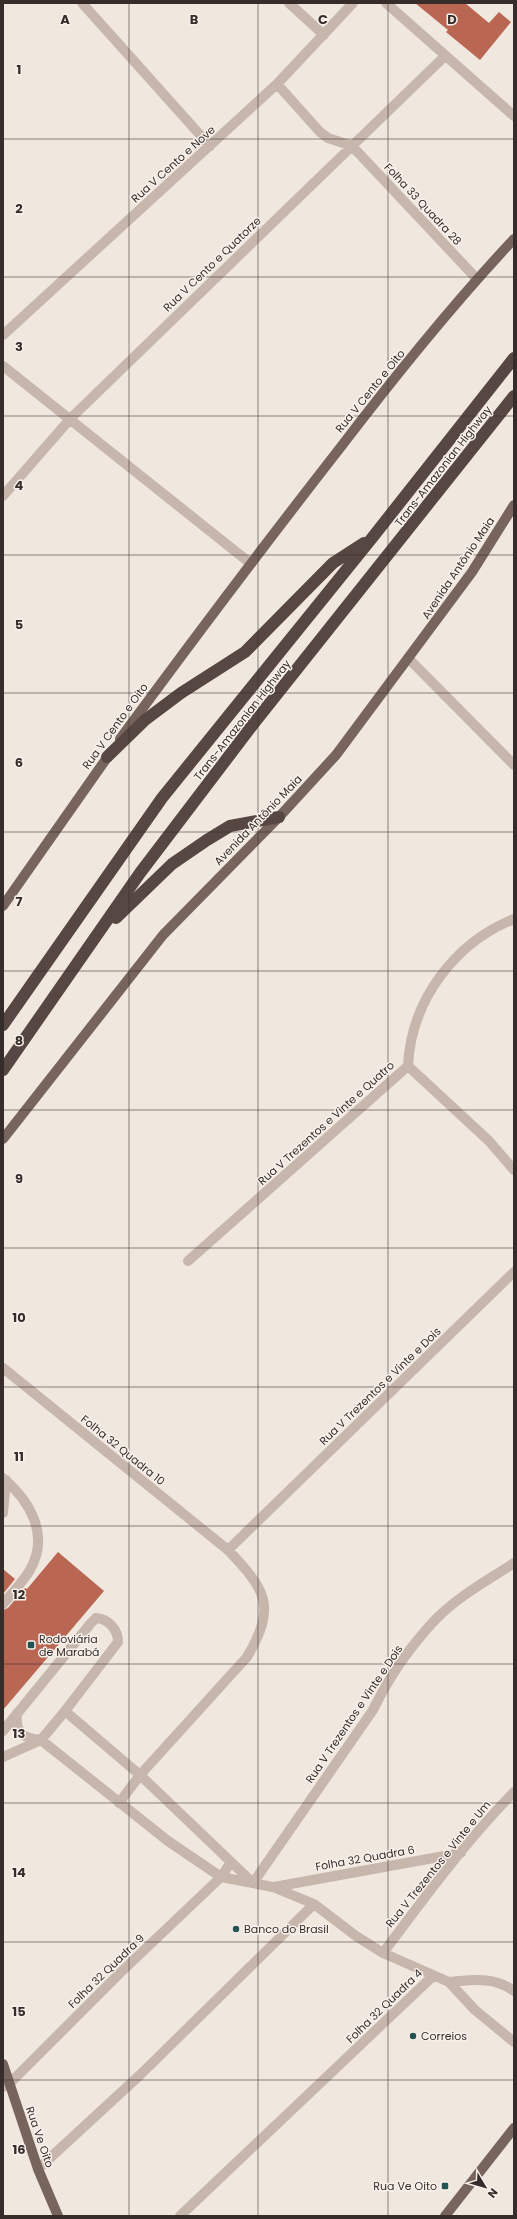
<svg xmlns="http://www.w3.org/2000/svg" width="517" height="2219" font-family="Poppins,sans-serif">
  <rect width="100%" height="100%" fill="#f0e7df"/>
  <path fill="#b96653" d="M 415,3 L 465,3 L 489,23 L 499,12 L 511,22 L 480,60 L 446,32 L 448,30 Z
    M 58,1552 L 104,1591 L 3,1710 L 3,1610 L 8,1608 L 25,1588 L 27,1589 Z
    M 3,1569 L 15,1579 L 3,1594 Z"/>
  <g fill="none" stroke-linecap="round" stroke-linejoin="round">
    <path stroke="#c7b6ac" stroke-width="10" d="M 82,3 L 210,146
      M 289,3 L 324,35
      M 386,3 L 514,116
      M 277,84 L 320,132 L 328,138 L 352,146 L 476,278
      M 3,335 L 277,84 L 353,3
      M 3,366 L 250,563
      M 3,496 L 71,418 L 445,56
      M 409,659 L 514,765
      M 408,1066 L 489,1141 L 514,1170
      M 188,1261 L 408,1066 C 411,1001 454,943 514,919
      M 3,1368 L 228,1550 C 266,1590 277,1606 247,1657 L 140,1775 L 119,1803
      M 3,1478 C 30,1501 50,1535 30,1570 C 23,1582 12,1593 3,1604
      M 3,1513 L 6,1480
      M 228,1550 L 514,1272
      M 17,1713 C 15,1733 22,1738 41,1740 L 168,1841 L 221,1877 L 273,1887 L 314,1904 L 356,1936 L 383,1953 L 449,1982 L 475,2010 L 514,2042
      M 3,1731 L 91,1623 L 96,1618 C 109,1619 118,1630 118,1642 L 65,1711
      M 3,1757 L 41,1740 L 65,1711 L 140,1775 L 253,1883
      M 253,1883 L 373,1710 C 389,1677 411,1645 437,1618 C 459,1596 488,1580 514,1563
      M 274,1887 L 461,1853
      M 383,1953 C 424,1898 466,1841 514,1792
      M 449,1982 C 473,1980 494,1976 514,1991
      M 3,2087 L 10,2083 L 119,1974 L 221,1877 L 231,1862
      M 38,2169 L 140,2075 L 314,1904
      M 180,2216 L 433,1976"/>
    <path stroke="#76645d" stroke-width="10" d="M 120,739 C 192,641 265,544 340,448 C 395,376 452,305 514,239
      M 3,906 L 111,752
      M 3,1139 L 163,935 L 279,817 L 336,755 L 472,572 L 514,505
      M 3,2064 L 38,2169 L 58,2216
      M 445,2216 L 514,2128"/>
    <path stroke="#564742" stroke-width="12" d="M 107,757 L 145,720 L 181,693 L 245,652 L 333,563 L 364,543
      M 116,918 L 172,864 L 207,840 L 230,826 L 279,817
      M 3,1025 L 162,798 L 372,538 L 514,358
      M 3,1070 L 140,873 L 254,723 L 514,396"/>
  </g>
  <path fill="none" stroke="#362d2a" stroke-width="1" stroke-opacity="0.55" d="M 129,3 L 129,2216M 258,3 L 258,2216M 388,3 L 388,2216M 3,139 L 514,139M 3,277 L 514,277M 3,416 L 514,416M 3,555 L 514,555M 3,693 L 514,693M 3,832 L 514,832M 3,971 L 514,971M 3,1110 L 514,1110M 3,1248 L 514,1248M 3,1387 L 514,1387M 3,1526 L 514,1526M 3,1664 L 514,1664M 3,1803 L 514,1803M 3,1942 L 514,1942M 3,2080 L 514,2080"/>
  <g fill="#245353" stroke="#f8f1eb" stroke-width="1.5">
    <rect x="27" y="1641" width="8" height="8" rx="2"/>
    <circle cx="236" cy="1929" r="4"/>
    <circle cx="413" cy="2036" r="4"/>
    <rect x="441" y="2182" width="8" height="8" rx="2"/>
  </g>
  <g text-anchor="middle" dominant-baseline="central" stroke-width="3" stroke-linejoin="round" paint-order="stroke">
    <g font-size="11" fill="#362d2a" stroke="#f8f1eb">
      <text transform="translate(173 164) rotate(-42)">Rua V Cento e Nove</text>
      <text transform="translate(423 204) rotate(47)">Folha 33 Quadra 28</text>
      <text transform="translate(212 264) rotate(-44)">Rua V Cento e Quatorze</text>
      <text transform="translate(370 391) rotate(-51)">Rua V Cento e Oito</text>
      <text transform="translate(443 466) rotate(-52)">Trans-Amazonian Highway</text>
      <text transform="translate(458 568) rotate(-56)">Avenida Antônio Maia</text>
      <text transform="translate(242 720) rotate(-52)">Trans-Amazonian Highway</text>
      <text transform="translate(115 726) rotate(-54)">Rua V Cento e Oito</text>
      <text transform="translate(258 820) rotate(-46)">Avenida Antônio Maia</text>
      <text transform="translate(326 1123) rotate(-42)">Rua V Trezentos e Vinte e Quatro</text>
      <text transform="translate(380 1386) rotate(-44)">Rua V Trezentos e Vinte e Dois</text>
      <text transform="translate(123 1450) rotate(39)">Folha 32 Quadra 10</text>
      <text transform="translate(354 1714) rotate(-56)">Rua V Trezentos e Vinte e Dois</text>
      <text transform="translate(365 1858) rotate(-10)">Folha 32 Quadra 6</text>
      <text transform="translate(438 1864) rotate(-51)">Rua V Trezentos e Vinte e Um</text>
      <text transform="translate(106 1971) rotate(-44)">Folha 32 Quadra 9</text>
      <text transform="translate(384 2006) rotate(-44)">Folha 32 Quadra 4</text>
      <text transform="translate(40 2137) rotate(71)">Rua Ve Oito</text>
    </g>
    <g font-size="11" fill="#362d2a" stroke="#f8f1eb" text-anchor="start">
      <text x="39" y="1639">Rodoviária<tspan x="39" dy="13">de Marabá</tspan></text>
      <text x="244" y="1929">Banco do Brasil</text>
      <text x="421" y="2036">Correios</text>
      <text x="437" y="2186" text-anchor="end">Rua Ve Oito</text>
    </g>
  </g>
  <g font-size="13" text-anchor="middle" font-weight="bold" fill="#362d2a" stroke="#f8f1eb" stroke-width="3" stroke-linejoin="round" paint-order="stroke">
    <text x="65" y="24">A</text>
    <text x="194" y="24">B</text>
    <text x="323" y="24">C</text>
    <text x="452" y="24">D</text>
    <text x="19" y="74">1</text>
    <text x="19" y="213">2</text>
    <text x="19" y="351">3</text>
    <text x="19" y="490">4</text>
    <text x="19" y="629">5</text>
    <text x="19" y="767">6</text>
    <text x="19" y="906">7</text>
    <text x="19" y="1045">8</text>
    <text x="19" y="1183">9</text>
    <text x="19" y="1322">10</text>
    <text x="19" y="1461">11</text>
    <text x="19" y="1599">12</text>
    <text x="19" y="1738">13</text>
    <text x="19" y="1877">14</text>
    <text x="19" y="2016">15</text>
    <text x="19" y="2154">16</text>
  </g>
  <rect width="517" height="2219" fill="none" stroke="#362d2a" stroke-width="8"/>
  <g transform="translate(485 2187) rotate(128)" stroke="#f8f1eb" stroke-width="3" paint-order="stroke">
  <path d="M0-3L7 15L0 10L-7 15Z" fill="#362d2a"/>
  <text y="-6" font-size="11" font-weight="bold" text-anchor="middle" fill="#362d2a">N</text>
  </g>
</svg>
